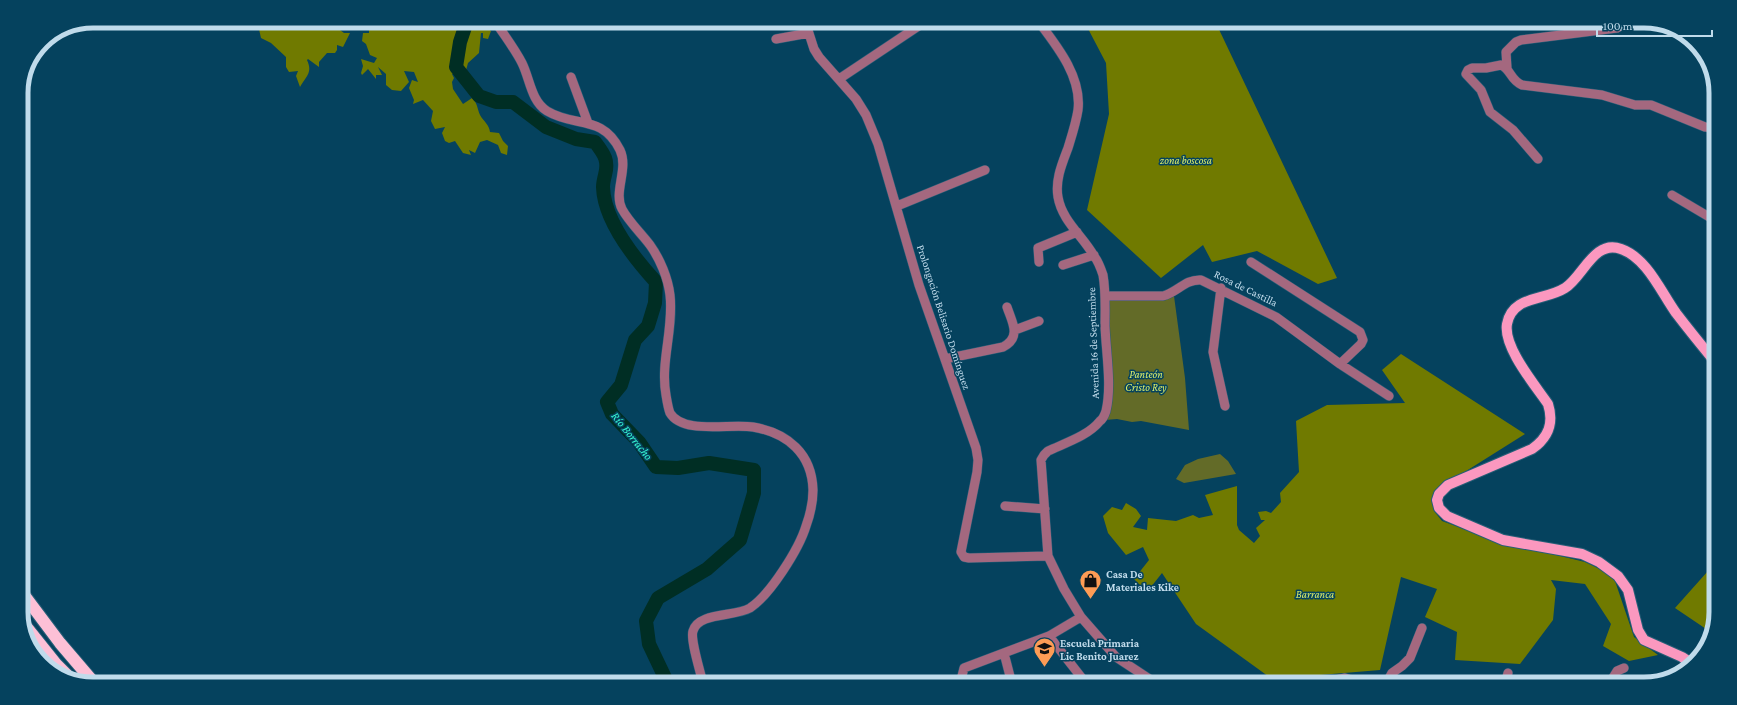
<svg xmlns="http://www.w3.org/2000/svg" width="1737" height="705" font-family="'Crimson Pro',serif">
  <rect width="100%" height="100%" fill="#05425e"/>
  <path fill="#636b28" d="M 1174,296 L 1185,378 L 1189,430 L 1141,421 L 1132,422 L 1117,419 L 1105,420 L 1106,298 Z
    M 1220,454 L 1228,461 L 1236,474 L 1184,483 L 1176,479 L 1185,465 L 1198,459 Z"/>
  <path fill="#707a00" d="M 247,21 L 344,21 L 340,30 L 344,33 L 350,33 L 343,47 L 337,45 L 337,50 L 335,53 L 327,53 L 319,62 L 319,67 L 308,59 L 307,60 C 313,73 306,76 300,87 L 296,76 L 298,71 L 289,72 L 286,67 L 286,57 L 271,43 L 261,38 L 258,25 L 249,30 L 254,23 Z
    M 372,21 L 480,21 L 491,31 L 488,39 L 483,38 L 483,33 L 481,33 L 479,53 L 468,63 L 465,74 L 452,74 L 454,78 L 452,82 L 453,89 L 463,104 L 472,98 C 478,104 477,108 480,115 C 484,122 489,124 490,132 L 499,133 L 503,141 L 508,146 L 507,155 L 501,153 L 498,145 L 487,140 L 480,142 L 475,153 L 469,150 L 471,155 L 463,153 L 455,141 L 449,143 L 445,141 L 442,133 L 445,127 L 435,129 L 431,121 L 433,111 L 423,100 L 413,104 L 414,100 L 409,88 L 412,80 L 418,82 L 414,72 L 404,71 L 409,82 L 401,91 L 392,90 L 386,85 L 386,74 L 378,67 L 382,75 L 376,75 L 376,79 L 368,69 L 362,75 L 361,73 L 363,66 L 361,59 L 374,63 L 377,58 L 370,55 L 366,44 L 362,41 L 363,33 L 369,33 L 369,28 L 375,26 L 370,25 Z
    M 1084,21 L 1215,21 L 1337,278 L 1318,284 L 1257,251 L 1212,262 L 1203,245 L 1161,278 L 1087,210 L 1109,114 L 1106,63 Z
    M 1401,354 L 1525,434 L 1436,490 L 1432,498 L 1434,511 L 1442,521 L 1494,540 L 1585,562 L 1608,573 L 1615,581 L 1634,637 L 1658,655 L 1629,661 L 1603,646 L 1611,624 L 1585,584 L 1551,580 L 1556,589 L 1553,620 L 1520,664 L 1455,660 L 1457,632 L 1425,617 L 1437,589 L 1401,577 L 1380,670 L 1272,679 L 1196,624 L 1162,573 L 1147,592 L 1134,579 L 1149,560 L 1143,547 L 1126,555 L 1108,533 L 1103,516 L 1112,507 L 1122,510 L 1126,503 L 1136,509 L 1141,516 L 1133,527 L 1147,530 L 1148,518 L 1176,521 L 1193,515 L 1199,518 L 1213,515 L 1205,495 L 1237,486 L 1237,525 L 1239,530 L 1254,543 L 1260,536 L 1256,528 L 1265,520 L 1261,520 L 1258,512 L 1266,511 L 1271,513 L 1281,502 L 1280,493 L 1299,472 L 1296,421 L 1327,405 L 1405,403 L 1382,370 Z
    M 1716,562 L 1716,612 L 1712,633 L 1675,608 Z"/>
  <g fill="none" stroke-linecap="round" stroke-linejoin="round">
    <path stroke="#002e24" stroke-width="14" d="M 467,21 L 460,42 L 456,67 L 479,96 L 496,102 L 513,102 L 546,127 L 576,139 L 595,142 C 604,154 609,160 605,175 C 604,179 603,183 603,187 C 604,220 635,259 656,282 L 655,303 L 648,326 L 635,340 L 621,385 L 607,402 L 612,414 L 639,442 L 656,467 L 678,468 L 709,463 L 754,470 L 754,493 L 740,540 L 707,569 L 658,598 L 646,621 L 649,644 L 668,684"/>
    <defs>
      <path id="minor" d="M 495,21 C 504,35 515,49 522,63 C 530,79 531,101 547,111 C 575,128 602,114 620,150 C 629,169 613,192 622,209 C 629,222 641,233 650,245 C 660,259 668,278 670,295 C 674,329 660,362 666,395 C 667,401 668,408 670,413 C 683,435 731,423 753,427 C 788,433 812,454 813,490 C 813,502 810,515 806,526 C 799,549 770,595 750,608 C 735,617 698,612 693,631 C 690,640 701,673 703,684
        M 805,21 L 814,49 L 819,57 L 856,99 L 866,115 L 878,144 L 919,285 L 976,448 L 978,460 L 977,472 L 961,552 L 964,557 L 969,558 L 1048,556
        M 1038,21 C 1057,46 1082,77 1078,110 C 1076,123 1072,135 1068,148 C 1062,164 1055,180 1058,197 C 1062,221 1083,236 1094,256 C 1098,261 1101,269 1103,275 C 1106,292 1105,309 1105,326 C 1106,352 1112,386 1106,411 C 1105,414 1103,419 1100,421 C 1088,436 1065,443 1048,451 L 1044,455 L 1041,460 L 1048,556 L 1064,589 L 1081,617 L 1116,657 L 1157,684
        M 776,39 L 809,33
        M 1507,68 L 1506,52 L 1516,42 L 1521,40 L 1617,28 L 1629,21
        M 571,77 L 588,123
        M 839,79 L 926,21
        M 1538,159 L 1513,130 L 1490,112 L 1481,90 L 1466,74 L 1468,70 L 1472,68 L 1486,68 L 1501,65 C 1511,69 1510,80 1522,85 L 1602,95 L 1635,105 L 1651,105 L 1705,127 L 1716,128
        M 1672,195 L 1716,221
        M 897,206 L 985,170
        M 1039,262 L 1038,248 L 1077,232
        M 1251,262 L 1360,332 L 1363,340 L 1361,344 L 1340,364
        M 1063,265 L 1094,255
        M 1221,288 L 1213,352 L 1225,406
        M 1106,296 L 1163,296 C 1178,292 1185,279 1201,280 L 1276,317 L 1340,364 L 1389,396
        M 1015,330 L 1039,321
        M 945,359 L 1003,347 C 1022,337 1012,322 1007,307
        M 1005,506 L 1045,509
        M 1049,636 L 1085,682
        M 1004,653 L 1012,684
        M 963,684 L 962,676 L 964,668 L 1049,636 L 1081,617
        M 1316,684 L 1345,678 L 1365,684
        M 1386,684 L 1392,673 L 1402,666 L 1410,658 L 1422,628
        M 1505,684 L 1508,673
        M 1609,684 L 1617,671 L 1624,668"/>
      <path id="major" d="M 1691,663 L 1682,657 L 1644,640 L 1638,630 L 1628,590 L 1618,576 L 1599,562 L 1582,554 L 1503,540 L 1447,516 L 1439,508 L 1437,500 L 1439,494 L 1448,485 L 1532,449 C 1549,437 1554,423 1548,404 C 1535,385 1503,347 1507,324 C 1512,295 1545,301 1565,288 C 1583,277 1594,239 1621,249 C 1647,258 1661,292 1676,313 C 1689,330 1702,346 1716,363"/>
      <path id="highway" d="M 21,591 L 60,643 L 95,684
        M 24,624 L 56,664 L 72,680"/>
    </defs>
    <use href="#minor" stroke="#275e77" stroke-width="10"/>
    <use href="#major" stroke="#275e77" stroke-width="12"/>
    <use href="#highway" stroke="#275e77" stroke-width="14"/>
    <use href="#minor" stroke="#a4687f" stroke-width="9"/>
    <use href="#major" stroke="#fb98bf" stroke-width="10"/>
    <use href="#highway" stroke="#fdc0d6" stroke-width="12"/>
  </g>
  <defs>
    <symbol id="shop-pin" viewBox="-11 -11 22 30"><path d="M0 17L-7.5 6A9.5 9.5 0 1 1 7.5 6Z" fill="#fd9c55" stroke="#05425e"/><path d="M-5-2.5h2.3a2.7 3.5 0 0 1 5.4 0H5L5.5 6h-11ZM-1.5-2.5h3a1.5 2.3 0 0 0-3 0Z" fill="#111"/></symbol>
    <symbol id="school-pin" viewBox="-11 -11 22 30"><path d="M0 17L-7.5 6A9.5 9.5 0 1 1 7.5 6Z" fill="#fd9c55" stroke="#05425e"/><path d="M0-5L7-2L0 1L-7-2ZM-4 1L0 2.5L4 1V4Q0 6-4 4Z" fill="#111"/></symbol>
  </defs>
  <g fill-rule="evenodd">
    <use href="#shop-pin" x="1078" y="568" width="25" height="34"/>
    <use href="#school-pin" x="1032" y="636" width="25" height="34"/>
  </g>
  <g text-anchor="middle" dominant-baseline="central" stroke-width="3" stroke-linejoin="round" paint-order="stroke">
    <g font-size="11" font-style="italic" fill="#dded6a" stroke="#05425e">
      <text x="1186" y="160">zona boscosa</text>
      <text x="1146" y="374">Panteón<tspan x="1146" dy="13">Cristo Rey</tspan></text>
      <text x="1315" y="594">Barranca</text>
    </g>
    <g font-size="11" fill="#c0dbeb" stroke="#05425e">
      <text transform="translate(1246 288) rotate(26)">Rosa de Castilla</text>
      <text transform="translate(944 317) rotate(72)">Prolongación Belisario Domínguez</text>
      <text transform="translate(1093 343) rotate(-92)">Avenida 16 de Septiembre</text>
    </g>
    <g font-size="11" font-weight="bold" fill="#c0dbeb" stroke="#05425e" text-anchor="start">
      <text x="1106" y="574">Casa De<tspan x="1106" dy="13">Materiales Kike</tspan></text>
      <text x="1060" y="643">Escuela Primaria<tspan x="1060" dy="13">Lic Benito Juarez</tspan></text>
    </g>
    <g font-size="12" font-style="italic" fill="#36f7d1" stroke="#05425e">
      <text transform="translate(632 436) rotate(51)">Río Borracho</text>
    </g>
  </g>
  <path d="M0 0H1737V705H0ZM93 28H1644A65 65 0 0 1 1709 93V612A65 65 0 0 1 1644 677H93A65 65 0 0 1 28 612V93A65 65 0 0 1 93 28Z" fill="#05425e" fill-rule="evenodd"/>
  <path fill="none" stroke="#c0dbeb" stroke-width="5" d="M93 28H1644A65 65 0 0 1 1709 93V612A65 65 0 0 1 1644 677H93A65 65 0 0 1 28 612V93A65 65 0 0 1 93 28Z"/>
  <path d="M1597 30v6h115v-6" fill="none" stroke="#c0dbeb" stroke-width="2"/>
  <text x="1603" y="30" font-size="12" fill="#c0dbeb" stroke="#05425e" stroke-width="3" paint-order="stroke">100 m</text>
</svg>
